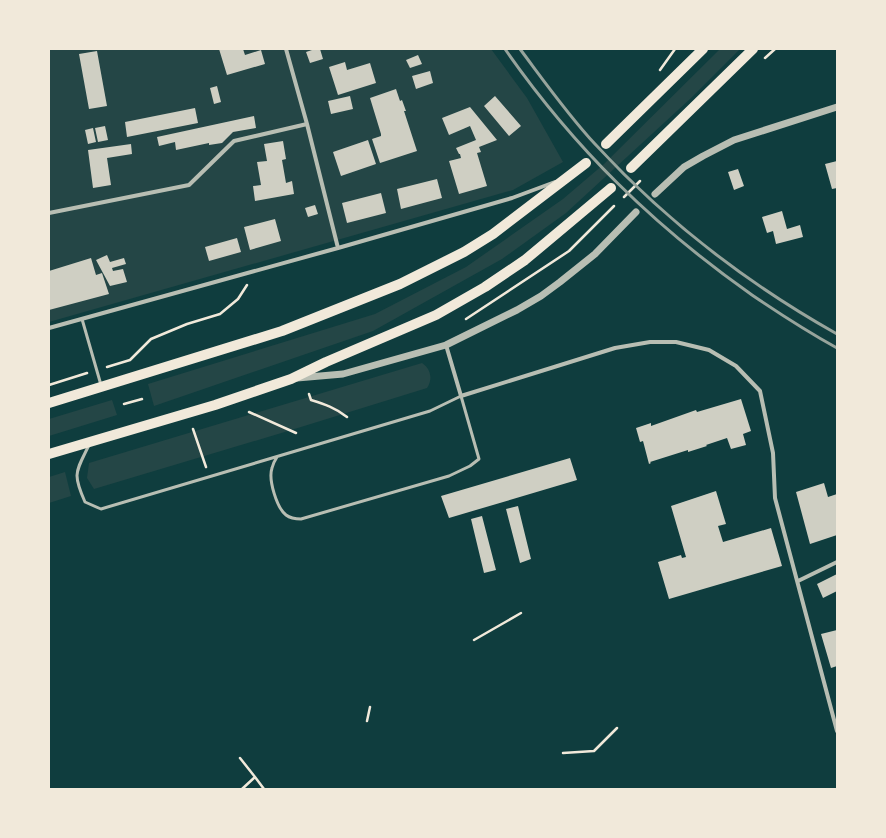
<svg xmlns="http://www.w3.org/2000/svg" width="886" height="838" font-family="Commissioner,sans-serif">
  <rect width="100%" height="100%" fill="#0f3d3e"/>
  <path fill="#244646" d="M 49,49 L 491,49 L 527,98 L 563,162 L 513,190 L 49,322 Z
    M 720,49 L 740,49 L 690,99 L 566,213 L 502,259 L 373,331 L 154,406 L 148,384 L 375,314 L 466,267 L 563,199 L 604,164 Z
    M 422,363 C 431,369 433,379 427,388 L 288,431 L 94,489 L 87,478 L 89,463 Z
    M 112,400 L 117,415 L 49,436 L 49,419 Z
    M 65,472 L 71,496 L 49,503 L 49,477 Z"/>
  <path fill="#cfcfc3" d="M 219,49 L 243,49 L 245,55 L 261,50 L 265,64 L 227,75 Z
    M 315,49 L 320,49 L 323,59 L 310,63 L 306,52 Z
    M 97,51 L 107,106 L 89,109 L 79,54 Z
    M 418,55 L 422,64 L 410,68 L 406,60 Z
    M 345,62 L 347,70 L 370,63 L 376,83 L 338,95 L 329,67 Z
    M 430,71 L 433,83 L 416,89 L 412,76 Z
    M 217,86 L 221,102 L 214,104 L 210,88 Z
    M 396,89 L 400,101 L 402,100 L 406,111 L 404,111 L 417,151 L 380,163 L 372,139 L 381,136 L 381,134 L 370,98 Z
    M 350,96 L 353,109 L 331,114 L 328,101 Z
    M 495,96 L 521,126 L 509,136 L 484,106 Z
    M 470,107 L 497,140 L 479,147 L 481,152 L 477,153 L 487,186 L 459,194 L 449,161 L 461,158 L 460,154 L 459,154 L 456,148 L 476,140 L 470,126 L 449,135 L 442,118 Z
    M 195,108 L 198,123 L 127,137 L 125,122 Z
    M 254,116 L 256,128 L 233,132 L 222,143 L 209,145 L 209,143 L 176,150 L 175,142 L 159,146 L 157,137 Z
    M 105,126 L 108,140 L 98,142 L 95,128 Z
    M 93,128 L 96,142 L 88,144 L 85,130 Z
    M 368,140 L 376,164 L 341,176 L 333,152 Z
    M 283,141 L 286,159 L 282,160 L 286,183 L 292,181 L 294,194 L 255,201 L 253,186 L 261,185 L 257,162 L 267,161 L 264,144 Z
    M 131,144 L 132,154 L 107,158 L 111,185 L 93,188 L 88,150 Z
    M 837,161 L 837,188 L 832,189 L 825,164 Z
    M 738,169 L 744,186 L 734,190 L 728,172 Z
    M 437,179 L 442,198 L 401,209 L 397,189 Z
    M 381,193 L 386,213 L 347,223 L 342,203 Z
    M 315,205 L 318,214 L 308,217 L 305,208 Z
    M 782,211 L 787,229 L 800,225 L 803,237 L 776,244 L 773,231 L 767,233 L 762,217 Z
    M 275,219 L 281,241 L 250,250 L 244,227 Z
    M 237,238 L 241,252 L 209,261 L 205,247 Z
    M 107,255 L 110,262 L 124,258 L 126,264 L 112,268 L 113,271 L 123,269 L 127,282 L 110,286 L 96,260 Z
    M 91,258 L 96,275 L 102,273 L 109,294 L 49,310 L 49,271 Z
    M 741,399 L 751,431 L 743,434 L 746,445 L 731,449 L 727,438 L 706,445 L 707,446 L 688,452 L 688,450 L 650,462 L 651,463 L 649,464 L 643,441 L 640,442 L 636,428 L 651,423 L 651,426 L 696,410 L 697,412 Z
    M 570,458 L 577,480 L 449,518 L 441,496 Z
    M 824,483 L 828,497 L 837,494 L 837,535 L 810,544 L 796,492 Z
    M 716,491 L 726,524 L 718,526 L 723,542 L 771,528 L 782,566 L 669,599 L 658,562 L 681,555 L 682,558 L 686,557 L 671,506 Z
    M 518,506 L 531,559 L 520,563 L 506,509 Z
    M 482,516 L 496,570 L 484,573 L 471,519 Z
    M 837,574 L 837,591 L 823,598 L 817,584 Z
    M 837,630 L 837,666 L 831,668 L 821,634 Z"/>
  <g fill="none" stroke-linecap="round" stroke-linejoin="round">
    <path stroke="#f1e9da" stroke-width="2.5" d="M 765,58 L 775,49
      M 660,70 L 675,49
      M 624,197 L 640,181
      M 466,319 L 569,251 L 614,206
      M 107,367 L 130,360 L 151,339 L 187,324 L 220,314 L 238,299 L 247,285
      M 49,385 L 87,373
      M 309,394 L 311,400 C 324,404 336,408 347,417
      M 124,404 L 142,399
      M 249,412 L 296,433
      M 193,429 L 206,467
      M 474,640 L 521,613
      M 367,721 L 370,707
      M 563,753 L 594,751 L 617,728
      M 240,758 L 255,777
      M 242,789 L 255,777 L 264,789"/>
    <path stroke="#b8beb3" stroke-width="3" d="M 82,319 L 101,385
      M 89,445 C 76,472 72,473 85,502 L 101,509 L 430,411 L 461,396 L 479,459 L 470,466 L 449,476 L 301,519 C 297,519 290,518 286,515 C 277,508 268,480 272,468 C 273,464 275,460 277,457"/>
    <path stroke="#b8beb3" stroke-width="4" d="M 286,49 L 307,124 L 338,248
      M 49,213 L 189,185 L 234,141 L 307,124
      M 49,328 L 338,248 L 512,198 L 555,182
      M 446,345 L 461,396 L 615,348 L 650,342 L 676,342 L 709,350 L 736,366 L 760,391 L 773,453 L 775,498 L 837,731
      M 798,581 L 837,562"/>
    <path stroke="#b8beb3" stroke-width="7" d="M 655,194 L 684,167 L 703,156 L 734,140 L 837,107
      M 297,378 L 343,374 L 446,345 L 517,310 L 541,296 L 560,282 L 595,254 L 636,212"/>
    <path stroke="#f1e9da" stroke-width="10" d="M 606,144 L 703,49
      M 631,168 L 753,49
      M 49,403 L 282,331 L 400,284 L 464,252 L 493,234 L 586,163
      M 49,454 L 215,405 L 291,379 L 326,362 L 436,315 L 485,287 L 525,260 L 611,188"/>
    <path stroke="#97a49c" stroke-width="3" d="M 505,49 C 574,148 654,226 752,295 C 780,314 808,332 837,348
      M 520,49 C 544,81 568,115 595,144 C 664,219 748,284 837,334"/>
  </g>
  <rect width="886" height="838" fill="none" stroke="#f1e9da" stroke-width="100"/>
</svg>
